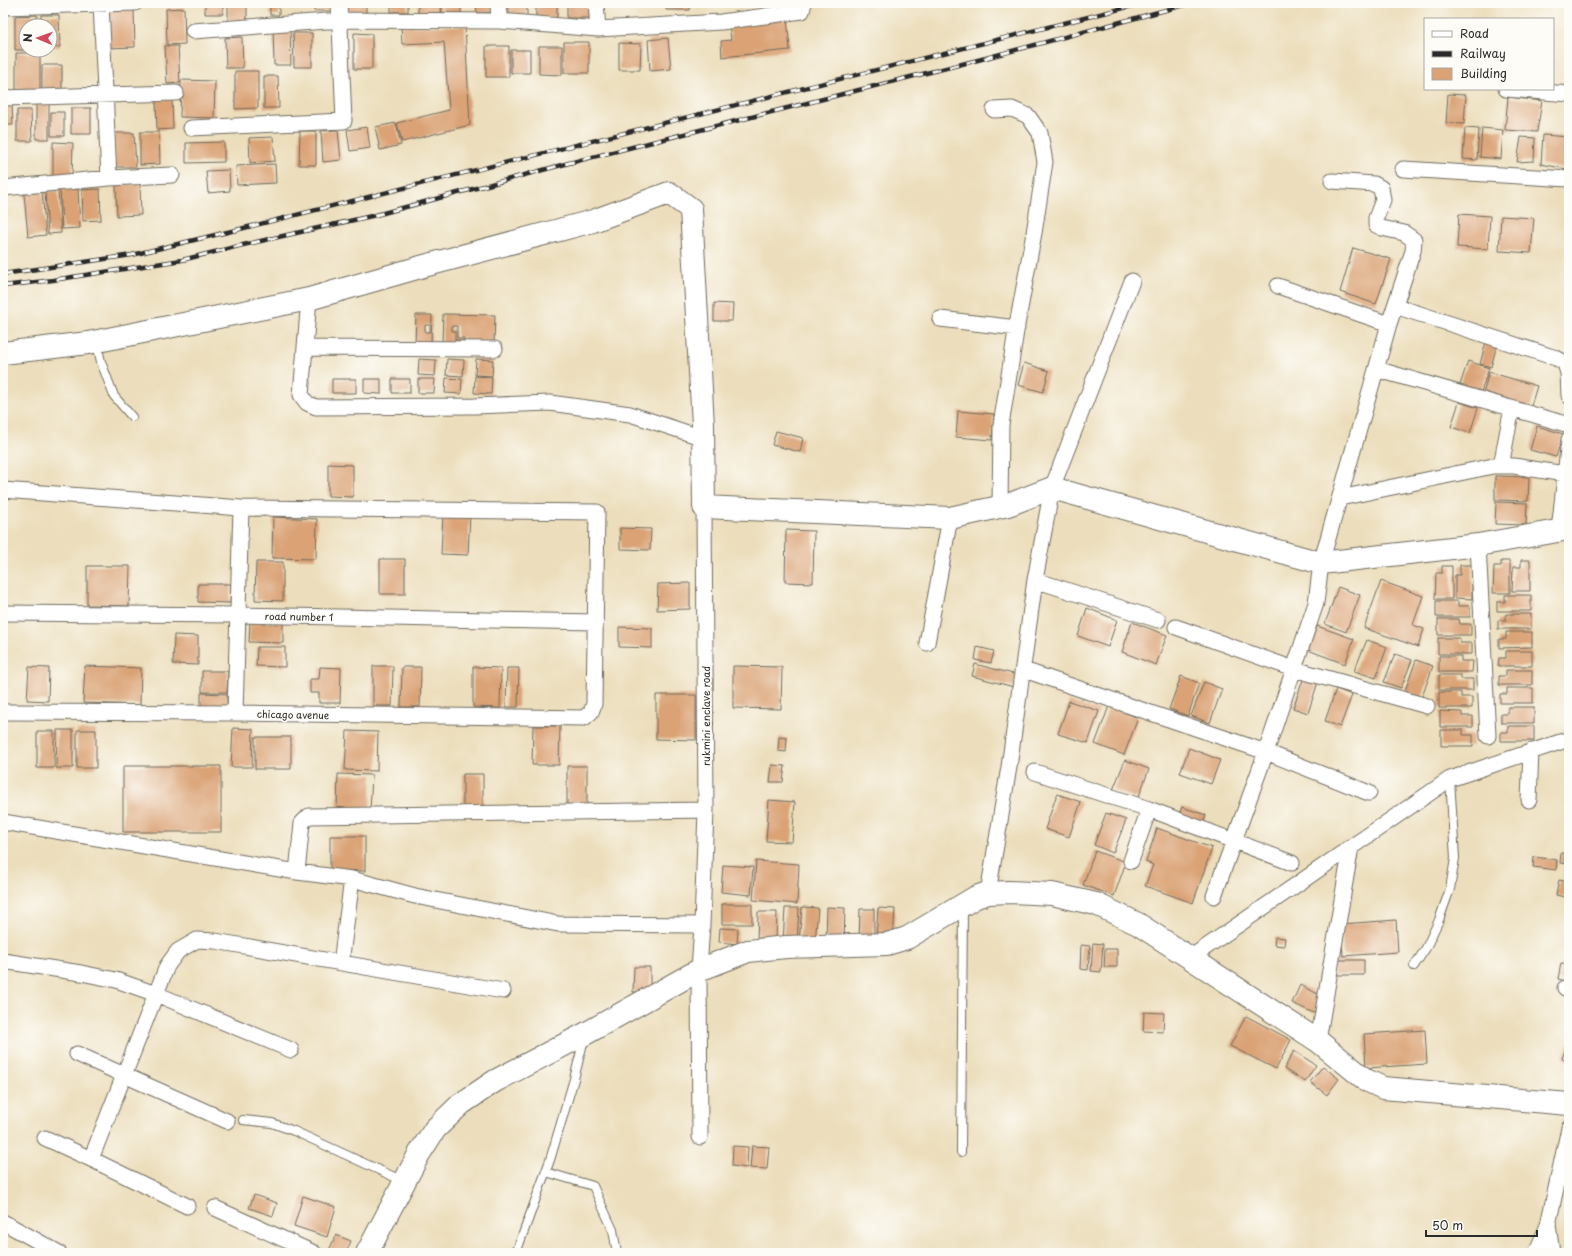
<svg xmlns="http://www.w3.org/2000/svg" width="1572" height="1256" font-family="'Playpen Sans',sans-serif">
  <rect width="100%" height="100%" fill="#fdfcf7"/>
  <filter id="ink" filterUnits="userSpaceOnUse"><feTurbulence type="fractalNoise" baseFrequency=".025" numOctaves="2"/><feDisplacementMap in="SourceGraphic" scale="8" xChannelSelector="R" yChannelSelector="G"/><feConvolveMatrix kernelMatrix="1 2 1 2 8 2 1 2 1" color-interpolation-filters="sRGB"/></filter>
  <filter id="wash" filterUnits="userSpaceOnUse"><feTurbulence type="fractalNoise" baseFrequency=".012" numOctaves="4" result="noise"/><feDisplacementMap in="SourceGraphic" scale="16" xChannelSelector="R" yChannelSelector="G"/><feGaussianBlur stdDeviation="0.9" result="paint"/><feColorMatrix in="noise" values="0 0 0 0 0 0 0 0 0 0 0 0 0 0 0 0 0 1.4 0 .05"/><feComposite in="paint" operator="in"/></filter>
  <g filter="url(#wash)">
    <rect width="100%" height="100%" fill="#ecdebc"/>
    <g id="blocks">
      <path fill="#daa275" fill-rule="evenodd" d="M 205,3 L 223,3 L 223,14 L 205,14 Z
        M 228,3 L 247,3 L 247,21 L 228,21 Z
        M 270,3 L 279,3 L 279,15 L 270,15 Z
        M 314,3 L 333,3 L 333,11 L 314,11 Z
        M 345,3 L 366,3 L 366,15 L 345,15 Z
        M 391,3 L 408,3 L 408,12 L 391,12 Z
        M 418,3 L 441,3 L 441,13 L 418,13 Z
        M 442,3 L 461,3 L 461,13 L 442,13 Z
        M 476,3 L 495,3 L 494,12 L 477,13 Z
        M 509,3 L 527,3 L 527,19 L 509,19 Z
        M 536,3 L 557,3 L 557,18 L 536,18 Z
        M 567,3 L 591,3 L 591,18 L 567,18 Z
        M 666,3 L 691,3 L 690,10 L 666,10 Z
        M 184,8 L 185,44 L 167,45 L 166,9 Z
        M 134,9 L 135,47 L 108,48 L 107,10 Z
        M 37,15 L 37,26 L 26,26 L 26,50 L 15,50 L 15,16 Z
        M 41,15 L 59,15 L 60,47 L 50,47 L 50,26 L 41,26 Z
        M 787,18 L 790,50 L 722,57 L 721,41 L 731,40 L 729,24 Z
        M 401,26 L 465,26 L 470,125 L 402,142 L 397,123 L 449,110 L 444,42 L 402,44 Z
        M 273,27 L 290,27 L 291,65 L 274,65 Z
        M 293,33 L 312,33 L 312,67 L 294,67 Z
        M 354,33 L 372,34 L 372,69 L 354,69 Z
        M 242,37 L 243,68 L 226,68 L 225,38 Z
        M 668,38 L 671,69 L 650,71 L 648,40 Z
        M 564,42 L 589,42 L 589,73 L 564,73 Z
        M 619,43 L 641,44 L 640,70 L 619,70 Z
        M 165,46 L 178,46 L 180,83 L 167,84 Z
        M 486,46 L 509,46 L 509,77 L 486,77 Z
        M 539,46 L 562,46 L 562,75 L 539,74 Z
        M 511,50 L 530,50 L 530,73 L 511,73 Z
        M 16,53 L 40,53 L 40,90 L 16,90 Z
        M 42,65 L 62,65 L 62,90 L 42,90 Z
        M 235,71 L 258,71 L 258,108 L 235,109 Z
        M 264,76 L 278,76 L 279,108 L 264,108 Z
        M 181,80 L 215,81 L 214,118 L 180,117 Z
        M 1448,94 L 1466,95 L 1464,124 L 1446,123 Z
        M 1508,97 L 1542,101 L 1537,132 L 1505,130 Z
        M 172,99 L 173,129 L 157,130 L 156,100 Z
        M 3,103 L 12,103 L 13,125 L 3,125 Z
        M 36,104 L 49,104 L 49,139 L 36,139 Z
        M 71,108 L 91,108 L 91,134 L 71,134 Z
        M 17,110 L 31,110 L 32,141 L 17,141 Z
        M 51,112 L 64,112 L 64,136 L 51,136 Z
        M 396,123 L 401,145 L 380,150 L 375,127 Z
        M 367,127 L 370,148 L 350,151 L 347,130 Z
        M 1465,128 L 1479,129 L 1477,160 L 1463,159 Z
        M 1482,128 L 1503,130 L 1501,159 L 1480,157 Z
        M 338,130 L 341,160 L 323,162 L 321,131 Z
        M 300,131 L 316,131 L 316,165 L 299,165 Z
        M 140,132 L 159,132 L 160,164 L 140,165 Z
        M 114,133 L 134,133 L 136,167 L 115,167 Z
        M 1543,135 L 1569,137 L 1569,152 L 1566,169 L 1541,164 Z
        M 273,137 L 275,161 L 250,163 L 249,138 Z
        M 1521,137 L 1535,138 L 1534,161 L 1517,162 Z
        M 53,142 L 73,143 L 72,177 L 53,176 Z
        M 224,142 L 224,162 L 186,163 L 186,143 Z
        M 275,164 L 276,183 L 237,185 L 236,166 Z
        M 229,170 L 230,191 L 208,193 L 206,171 Z
        M 140,184 L 141,215 L 117,216 L 116,185 Z
        M 60,189 L 78,189 L 80,228 L 62,229 Z
        M 100,189 L 101,220 L 83,221 L 82,190 Z
        M 58,191 L 61,233 L 48,234 L 45,192 Z
        M 42,192 L 46,235 L 28,237 L 24,194 Z
        M 1568,203 L 1569,203 L 1569,222 L 1565,222 Z
        M 1459,214 L 1490,216 L 1488,249 L 1457,247 Z
        M 1501,216 L 1534,218 L 1531,253 L 1499,251 Z
        M 1353,248 L 1391,259 L 1376,304 L 1340,292 Z
        M 714,303 L 733,304 L 732,321 L 714,321 Z
        M 443,314 L 495,315 L 494,344 L 442,343 ZM 452,326 L 457,326 L 457,338 L 464,338 L 464,340 L 455,340 L 455,331 L 452,331 Z
        M 416,315 L 432,315 L 431,343 L 415,343 ZM 425,325 L 430,325 L 430,332 L 425,332 Z
        M 1486,342 L 1497,345 L 1491,367 L 1480,364 Z
        M 419,359 L 436,360 L 435,376 L 418,375 Z
        M 447,359 L 464,360 L 463,376 L 446,375 Z
        M 476,359 L 493,360 L 492,376 L 475,375 Z
        M 1468,361 L 1489,368 L 1480,395 L 1459,388 Z
        M 1024,363 L 1049,371 L 1043,392 L 1018,385 Z
        M 1489,372 L 1537,386 L 1530,409 L 1483,394 Z
        M 475,376 L 492,377 L 491,394 L 474,393 Z
        M 446,378 L 462,379 L 461,394 L 445,393 Z
        M 332,379 L 356,379 L 356,393 L 332,393 Z
        M 364,379 L 381,379 L 381,394 L 364,393 Z
        M 392,379 L 410,379 L 410,393 L 392,393 Z
        M 418,379 L 435,379 L 434,393 L 418,393 Z
        M 1459,402 L 1478,408 L 1470,433 L 1451,427 Z
        M 958,411 L 994,414 L 992,440 L 956,437 Z
        M 1537,426 L 1563,434 L 1556,457 L 1530,450 Z
        M 776,431 L 803,438 L 800,452 L 772,445 Z
        M 328,464 L 353,465 L 353,497 L 328,496 Z
        M 1495,476 L 1529,477 L 1528,501 L 1495,500 Z
        M 1496,502 L 1527,503 L 1526,525 L 1495,524 Z
        M 443,514 L 470,514 L 468,555 L 441,554 Z
        M 273,517 L 317,519 L 316,559 L 272,558 Z
        M 620,528 L 651,529 L 650,550 L 620,549 Z
        M 786,530 L 814,531 L 813,583 L 785,582 Z
        M 380,559 L 405,559 L 405,594 L 380,594 Z
        M 1521,560 L 1530,560 L 1530,591 L 1512,591 L 1513,567 L 1521,567 Z
        M 1501,561 L 1510,561 L 1510,593 L 1493,593 L 1494,566 L 1501,566 Z
        M 256,562 L 283,562 L 283,601 L 255,600 Z
        M 1460,565 L 1472,565 L 1472,599 L 1455,598 L 1455,575 L 1460,575 Z
        M 87,566 L 130,566 L 129,606 L 87,605 Z
        M 1442,566 L 1452,566 L 1452,599 L 1435,599 L 1436,573 L 1442,573 Z
        M 1381,581 L 1423,596 L 1413,625 L 1424,629 L 1418,647 L 1364,628 Z
        M 690,583 L 690,609 L 657,610 L 658,584 Z
        M 198,584 L 231,584 L 230,603 L 198,602 Z
        M 1338,587 L 1360,595 L 1346,632 L 1325,624 Z
        M 1505,595 L 1531,595 L 1531,611 L 1497,611 L 1497,602 L 1505,602 Z
        M 1436,601 L 1458,601 L 1458,606 L 1470,606 L 1470,617 L 1436,617 Z
        M 1087,608 L 1117,620 L 1108,647 L 1078,636 Z
        M 1506,614 L 1531,614 L 1531,629 L 1498,629 L 1498,620 L 1506,620 Z
        M 1438,619 L 1459,619 L 1460,624 L 1471,624 L 1471,635 L 1438,635 Z
        M 250,622 L 283,622 L 283,643 L 249,642 Z
        M 1132,622 L 1167,635 L 1156,665 L 1122,652 Z
        M 1317,626 L 1354,639 L 1345,664 L 1308,650 Z
        M 619,627 L 652,628 L 652,648 L 619,647 Z
        M 1506,632 L 1532,632 L 1532,647 L 1499,648 L 1499,639 L 1506,639 Z
        M 174,635 L 198,636 L 198,665 L 173,664 Z
        M 1438,638 L 1460,638 L 1460,643 L 1472,643 L 1472,654 L 1438,654 Z
        M 1367,640 L 1387,647 L 1376,678 L 1354,671 Z
        M 257,647 L 285,647 L 285,667 L 256,666 Z
        M 977,647 L 994,651 L 991,663 L 975,660 Z
        M 1506,651 L 1532,651 L 1532,666 L 1498,666 L 1499,658 L 1506,658 Z
        M 1395,654 L 1412,660 L 1401,688 L 1384,682 Z
        M 1439,656 L 1461,656 L 1461,661 L 1473,661 L 1472,672 L 1439,672 Z
        M 1416,660 L 1433,666 L 1422,697 L 1405,691 Z
        M 975,664 L 1017,675 L 1014,687 L 972,676 Z
        M 85,666 L 141,668 L 140,705 L 83,703 Z
        M 373,666 L 393,666 L 392,706 L 373,706 Z
        M 733,666 L 782,667 L 781,709 L 733,708 Z
        M 29,667 L 49,668 L 48,701 L 27,700 Z
        M 320,667 L 341,668 L 340,703 L 319,703 L 319,693 L 310,693 L 310,679 L 319,679 Z
        M 402,667 L 421,667 L 420,707 L 401,707 Z
        M 473,667 L 501,668 L 500,708 L 473,707 Z
        M 507,668 L 519,668 L 518,707 L 506,707 Z
        M 1506,670 L 1532,670 L 1532,685 L 1499,685 L 1499,676 L 1506,676 Z
        M 202,671 L 228,671 L 227,692 L 202,692 Z
        M 1439,675 L 1461,675 L 1461,679 L 1473,679 L 1473,690 L 1439,690 Z
        M 1181,676 L 1199,683 L 1188,716 L 1169,709 Z
        M 1304,677 L 1318,682 L 1308,713 L 1293,708 Z
        M 1204,682 L 1222,689 L 1210,723 L 1191,716 Z
        M 1507,688 L 1533,688 L 1533,703 L 1500,703 L 1500,694 L 1507,694 Z
        M 1336,689 L 1352,695 L 1340,727 L 1325,721 Z
        M 1439,692 L 1461,692 L 1461,697 L 1472,697 L 1472,708 L 1439,708 Z
        M 201,693 L 227,694 L 227,707 L 201,707 Z
        M 656,695 L 696,695 L 696,740 L 656,739 Z
        M 1069,701 L 1099,711 L 1088,743 L 1058,734 Z
        M 1109,706 L 1138,718 L 1124,755 L 1095,744 Z
        M 1508,707 L 1534,707 L 1534,723 L 1501,723 L 1501,714 L 1508,714 Z
        M 1440,711 L 1462,712 L 1462,716 L 1473,716 L 1473,727 L 1440,727 Z
        M 533,726 L 560,726 L 559,765 L 532,765 Z
        M 1508,726 L 1534,726 L 1534,741 L 1501,741 L 1501,732 L 1508,732 Z
        M 233,728 L 253,729 L 252,767 L 231,767 Z
        M 57,730 L 73,730 L 73,768 L 56,768 Z
        M 77,730 L 96,730 L 96,768 L 77,768 Z
        M 1441,730 L 1463,730 L 1463,735 L 1473,735 L 1473,746 L 1441,746 Z
        M 37,731 L 54,731 L 54,768 L 37,768 Z
        M 347,731 L 378,732 L 377,771 L 345,770 Z
        M 255,737 L 291,737 L 291,769 L 255,769 Z
        M 779,737 L 787,738 L 786,752 L 778,751 Z
        M 1189,748 L 1220,760 L 1211,784 L 1180,773 Z
        M 1125,760 L 1149,769 L 1138,799 L 1113,790 Z
        M 772,765 L 785,766 L 783,782 L 770,782 Z
        M 123,766 L 221,766 L 221,832 L 123,832 Z
        M 567,766 L 587,766 L 587,807 L 567,807 Z
        M 338,774 L 372,775 L 370,811 L 337,810 Z
        M 463,774 L 483,774 L 483,812 L 463,812 Z
        M 1057,794 L 1081,802 L 1069,837 L 1045,829 Z
        M 769,800 L 795,802 L 792,842 L 766,841 Z
        M 1182,807 L 1206,815 L 1203,824 L 1179,816 Z
        M 1106,813 L 1126,820 L 1113,853 L 1094,845 Z
        M 1157,828 L 1212,848 L 1193,903 L 1145,886 L 1153,865 L 1146,862 Z
        M 330,836 L 365,836 L 365,871 L 330,870 Z
        M 1095,851 L 1126,862 L 1114,896 L 1083,885 Z
        M 1561,853 L 1569,854 L 1569,864 L 1560,863 Z
        M 1534,857 L 1557,860 L 1556,870 L 1533,867 Z
        M 756,861 L 799,864 L 797,904 L 753,900 Z
        M 723,865 L 753,867 L 751,895 L 721,892 Z
        M 1559,880 L 1569,882 L 1569,898 L 1556,895 Z
        M 722,904 L 752,904 L 752,924 L 722,924 Z
        M 802,907 L 818,908 L 815,943 L 799,942 Z
        M 827,907 L 845,908 L 844,943 L 826,942 Z
        M 785,908 L 799,908 L 797,943 L 783,943 Z
        M 878,908 L 895,909 L 893,940 L 876,939 Z
        M 860,909 L 874,909 L 874,941 L 859,941 Z
        M 758,912 L 777,912 L 776,942 L 757,941 Z
        M 1396,920 L 1398,952 L 1343,956 L 1341,924 Z
        M 720,928 L 738,929 L 737,944 L 719,942 Z
        M 1275,937 L 1285,938 L 1284,946 L 1274,945 Z
        M 1093,943 L 1103,944 L 1101,972 L 1091,971 Z
        M 1081,945 L 1090,946 L 1088,970 L 1080,969 Z
        M 1105,949 L 1117,949 L 1117,967 L 1104,967 Z
        M 1334,960 L 1364,960 L 1364,975 L 1334,975 Z
        M 1561,963 L 1569,964 L 1569,982 L 1558,979 Z
        M 634,967 L 650,967 L 650,992 L 633,992 Z
        M 1300,985 L 1322,996 L 1314,1013 L 1292,1003 Z
        M 1144,1012 L 1164,1013 L 1163,1032 L 1143,1031 Z
        M 1246,1016 L 1291,1040 L 1276,1069 L 1230,1046 Z
        M 1425,1030 L 1427,1064 L 1366,1068 L 1364,1034 Z
        M 1569,1041 L 1569,1061 L 1562,1058 Z
        M 1294,1051 L 1316,1065 L 1305,1082 L 1284,1069 Z
        M 1323,1066 L 1339,1079 L 1327,1095 L 1310,1082 Z
        M 733,1146 L 748,1147 L 747,1168 L 732,1166 Z
        M 752,1146 L 769,1147 L 767,1169 L 750,1168 Z
        M 254,1195 L 277,1203 L 273,1216 L 249,1208 Z
        M 303,1196 L 336,1207 L 327,1237 L 294,1226 Z
        M 336,1235 L 351,1241 L 346,1253 L 337,1253 L 329,1250 Z"/>
    </g>
  </g>
  <g filter="url(#ink)">
    <use href="#blocks" fill-opacity="0" stroke="#6f6a5e" stroke-width="1"/>
    <g fill="none" stroke-linecap="round" stroke-linejoin="round">
      <defs>
        <path id="lane" d="M 97,343 L 101,362 L 114,396 L 132,417
          M 1414,966 L 1426,948 L 1439,920 L 1450,889 L 1455,858 L 1450,779
          M 243,1120 L 272,1123 L 294,1131 L 403,1181
          M 961,1152 L 963,907
          M 546,1172 L 593,1186 L 613,1230 L 617,1253
          M 516,1253 L 550,1160 L 574,1079 L 584,1039"/>
        <path id="street" d="M 101,3 L 109,178
          M 498,3 L 499,21
          M 596,3 L 598,29
          M 3,7 L 135,3
          M 193,31 L 340,20 L 499,21 L 598,29 L 721,22 L 802,11 L 804,3
          M 1506,89 L 1569,94
          M 3,98 L 176,93
          M 994,110 L 1012,109 L 1028,116 L 1040,133 L 1045,162 L 1034,233 L 1017,325 L 1001,425 L 1000,507
          M 191,128 L 344,121 L 339,3
          M 1403,169 L 1569,179
          M 3,188 L 109,178 L 172,175
          M 1278,286 L 1389,324
          M 309,299 L 301,395 L 307,403 L 316,407 L 474,406 L 550,403 L 630,414 L 703,438
          M 1395,306 L 1556,358 L 1565,363 L 1568,373 L 1569,396
          M 940,319 L 1017,328
          M 305,348 L 495,349
          M 1376,369 L 1569,425
          M 1501,466 L 1512,408
          M 3,490 L 241,508 L 597,512 L 594,704 L 591,712 L 584,718 L 235,713 L 3,712
          M 1340,498 L 1493,466 L 1514,466 L 1565,474
          M 1559,531 L 1569,439
          M 1478,545 L 1488,736
          M 1035,580 L 1158,620
          M 3,613 L 237,615 L 596,622
          M 1176,627 L 1294,669 L 1427,706
          M 927,643 L 950,518
          M 1024,670 L 1266,752 L 1369,793
          M 235,713 L 241,508
          M 1035,772 L 1149,809 L 1292,863
          M 1529,800 L 1531,751
          M 3,822 L 297,872 L 352,879 L 415,896 L 558,924 L 702,925 L 699,970 L 700,1137
          M 1131,861 L 1149,809
          M 297,872 L 302,823 L 309,816 L 706,810
          M 988,893 L 1009,767 L 1035,580 L 1052,488 L 1132,281
          M 1214,896 L 1266,752 L 1316,603 L 1321,563 L 1389,324 L 1413,251 L 1414,240 L 1404,233 L 1382,228 L 1376,225 L 1376,218 L 1383,200 L 1381,188 L 1374,184 L 1332,181
          M 702,925 L 706,810 L 704,507
          M 1190,958 L 1450,779 L 1569,739
          M 3,961 L 81,973 L 116,980 L 156,994 L 291,1050
          M 341,963 L 352,879
          M 1565,988 L 1569,989
          M 1318,1041 L 1351,847
          M 77,1054 L 227,1121
          M 45,1138 L 91,1159 L 187,1206
          M 91,1159 L 167,966 L 178,951 L 197,940 L 215,941 L 503,991
          M 215,1208 L 314,1253
          M 3,1222 L 59,1253
          M 1548,1225 L 1552,1253
          M 1536,1253 L 1548,1225 L 1569,1128"/>
        <path id="secondary" d="M 3,353 L 88,343 L 309,299 L 424,266 L 593,221 L 669,193 L 691,209 L 703,425 L 704,507 L 950,518 L 1008,505 L 1052,488 L 1321,563 L 1478,545 L 1569,529
          M 367,1253 L 419,1154 L 435,1129 L 461,1104 L 495,1081 L 585,1034 L 699,970 L 748,951 L 786,947 L 887,944 L 907,938 L 976,897 L 988,893 L 1009,892 L 1052,894 L 1096,904 L 1138,924 L 1318,1041 L 1366,1080 L 1383,1088 L 1569,1104"/>
      </defs>
      <use href="#lane" stroke="#6f6a5e" stroke-width="10"/>
      <use href="#street" stroke="#6f6a5e" stroke-width="17"/>
      <use href="#secondary" stroke="#6f6a5e" stroke-width="24"/>
      <use href="#lane" stroke="#fff" stroke-width="8"/>
      <use href="#street" stroke="#fff" stroke-width="15"/>
      <use href="#secondary" stroke="#fff" stroke-width="22"/>
      <defs>
        <path id="rail" d="M 3,274 L 132,255 L 240,229 L 1144,3
          M 3,286 L 53,280 L 182,260 L 243,245 L 376,215 L 569,163 L 978,60 L 1192,3"/>
      </defs>
      <use href="#rail" stroke="#2b2b2b" stroke-width="4.5"/>
      <use href="#rail" stroke="#fdfcf7" stroke-width="3" stroke-dasharray="9" stroke-linecap="butt"/>
    </g>
  </g>
  <g text-anchor="middle" dominant-baseline="central" stroke-width="3.5" stroke-linejoin="round" paint-order="stroke">
    <g font-size="10" fill="#2b2b2b" stroke="#fdfcf7">
      <text transform="translate(299 616) rotate(1)">road number 1</text>
      <text transform="translate(293 714) rotate(1)">chicago avenue</text>
      <text transform="translate(705 716) rotate(-90)">rukmini enclave road</text>
    </g>
  </g>
  <rect width="1572" height="1256" fill="none" stroke="#fdfcf7" stroke-width="16"/>
  <rect x="1424" y="18" width="130" height="72" fill="#fdfcf7" stroke="#a9a8a5"/>
  <rect x="1432" y="31" width="20" height="6" fill="#ffffff" stroke="#a9a8a5"/>
  <text x="1460" y="38" font-size="12" fill="#2b2b2b">Road</text>
  <rect x="1432" y="51" width="20" height="6" fill="#2b2b2b" stroke="#a9a8a5"/>
  <text x="1460" y="58" font-size="12" fill="#2b2b2b">Railway</text>
  <rect x="1432" y="68" width="20" height="12" fill="#daa275" stroke="#a9a8a5"/>
  <text x="1460" y="78" font-size="12" fill="#2b2b2b">Building</text>
  <g transform="translate(38 38) rotate(272)"><circle r="19" fill="#fdfcf7" stroke="#a9a8a5"/>
  <path d="M0-3L7 15L0 10L-7 15Z" fill="#d1495b"/>
  <text y="-6" font-size="11" font-weight="bold" text-anchor="middle" fill="#2b2b2b">N</text>
  </g>
  <path d="M1426 1230v6h111v-6" fill="none" stroke="#2b2b2b" stroke-width="2"/>
  <text x="1432" y="1230" font-size="12" fill="#2b2b2b" stroke="#fdfcf7" stroke-width="3" paint-order="stroke">50 m</text>
</svg>
